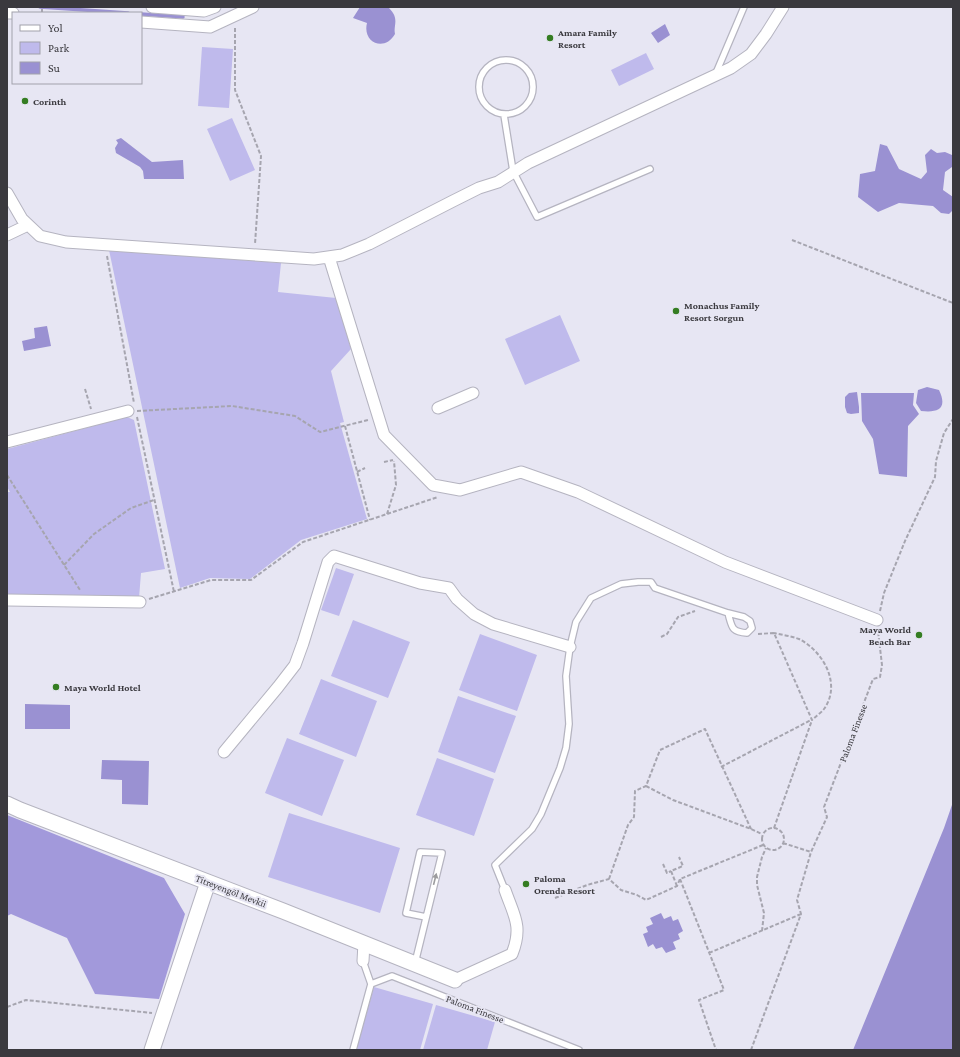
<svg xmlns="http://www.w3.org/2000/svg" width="960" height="1057" font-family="'Crimson Pro',serif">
  <rect width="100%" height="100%" fill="#e7e6f3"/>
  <path fill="#bfbaec" d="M 202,47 L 233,49 L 229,108 L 198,106 Z
    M 646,53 L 654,69 L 619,86 L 611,70 Z
    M 232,118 L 255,170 L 230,181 L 207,129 Z
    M 109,250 L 281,263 L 278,292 L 336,298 L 351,349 L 331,371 L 344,422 L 340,423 L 367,519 L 301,540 L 250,579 L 210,578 L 180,588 Z
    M 560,315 L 580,361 L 525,385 L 505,339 Z
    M 127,417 L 134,420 L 165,569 L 141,573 L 139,598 L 7,594 L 7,492 L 10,492 L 7,487 L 7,449 Z
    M 336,568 L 354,574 L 339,616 L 321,610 Z
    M 353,620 L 410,642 L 388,698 L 331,676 Z
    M 480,634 L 537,655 L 517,711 L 459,690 Z
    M 321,679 L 377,701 L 356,757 L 299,734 Z
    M 458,696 L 516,716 L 495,773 L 438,752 Z
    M 287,738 L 344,760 L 322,816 L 265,793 Z
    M 437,758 L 494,779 L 474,836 L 416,815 Z
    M 289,813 L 400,848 L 380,913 L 268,877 Z
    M 374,987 L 433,1004 L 420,1050 L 356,1050 Z
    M 436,1005 L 495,1022 L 487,1050 L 423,1050 Z"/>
  <path fill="#a299db" d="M 7,815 L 164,878 L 185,914 L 159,999 L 95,994 L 67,938 L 11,914 L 7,916 Z"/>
  <path fill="#9a91d2" d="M 360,7 L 389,8 C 400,19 393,25 395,34 C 385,52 362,43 367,23 L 353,18 Z
    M 665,24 L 670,35 L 658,43 L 651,33 Z
    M 121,138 L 152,162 L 183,160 L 184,179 L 144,179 L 143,171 L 140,167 L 116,153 L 115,148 L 118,143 L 116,140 Z
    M 880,144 L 887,146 L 899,169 L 921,179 L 927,172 L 925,155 L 931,149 L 937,153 L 945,152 L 952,155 L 952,167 L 945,172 L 943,190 L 953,197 L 953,210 L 949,214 L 941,213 L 933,206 L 899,203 L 878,212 L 858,197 L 860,174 L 875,171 Z
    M 47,326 L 51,346 L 24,351 L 22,341 L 35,338 L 34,328 Z
    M 927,387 L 939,390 C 948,409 938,413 921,411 L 916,403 L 918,390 Z
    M 857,392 L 859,407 L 859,413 L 851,414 L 847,413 L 845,407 L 845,397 L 849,393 Z
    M 861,393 L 914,393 L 913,405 L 919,414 L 908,426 L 907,477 L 879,474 L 873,439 L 862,421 Z
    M 25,704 L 70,705 L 70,729 L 25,729 Z
    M 102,760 L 149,761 L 148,805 L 122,804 L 122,780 L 101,779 Z
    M 953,802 L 953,1050 L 853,1050 L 944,828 Z
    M 661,913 L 664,919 L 671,916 L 673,921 L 678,919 L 683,931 L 678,934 L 680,939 L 673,942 L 676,949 L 666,953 L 662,947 L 656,949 L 653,944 L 648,947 L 643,934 L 648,932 L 646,927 L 653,924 L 650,918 Z"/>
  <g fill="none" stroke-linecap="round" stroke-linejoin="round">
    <path stroke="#9a91d2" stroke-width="3.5" d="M 40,7 L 128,13
      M 141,14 L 183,17"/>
    <defs>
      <path id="lane" d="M479 87a27 27 0 1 1 54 0a27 27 0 1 1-54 0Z
        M 716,73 L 744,7
        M 504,115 L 513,171 L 537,217 L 650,169
        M 505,890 L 495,865 L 532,829 L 541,814 L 560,768 L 566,748 L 569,724 L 566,676 L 570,647 L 576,622 L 591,598 L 621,584 L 638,582 L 651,582 L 655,588 L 728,613 L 744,617 L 750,621 L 752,628 L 747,633 C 731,632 732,627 728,613
        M 415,963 L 442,853 L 420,852 L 406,913 L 426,917
        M 371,984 L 392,976 L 579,1050
        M 353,1050 L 371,984 L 363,961"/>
      <path id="street" d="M 152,7 L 204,11 L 215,7
        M 7,13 L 13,13
        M 141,22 L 210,27 L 253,7
        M 7,193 L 22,219 L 40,236 L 66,242 L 314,259 L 342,255 L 369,244 L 453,201 L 479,188 L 498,182 L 528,163 L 731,68 L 751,54 L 766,34 L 783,7
        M 7,235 L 28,225
        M 329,257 L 384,435 L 433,485 L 460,490 L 521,472 L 578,492 L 725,562 L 877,620
        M 438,408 L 473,393
        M 7,442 L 128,411
        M 7,600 L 140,602
        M 224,752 L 278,687 L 295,665 L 303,643 L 328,562 L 334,556 L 420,583 L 449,588 L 457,599 L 474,614 L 493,624 L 570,647
        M 363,961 L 364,943
        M 455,980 L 512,954 C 523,926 514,916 505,890"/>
      <path id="secondary" d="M 7,804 L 20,810 L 283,911 L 455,980
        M 152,1050 L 208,882"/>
    </defs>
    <use href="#lane" stroke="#b5b4c0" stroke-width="8"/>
    <use href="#street" stroke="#b5b4c0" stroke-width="13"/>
    <use href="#secondary" stroke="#b5b4c0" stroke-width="17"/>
    <path stroke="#a6a5af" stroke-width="2" stroke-dasharray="4 2" stroke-linecap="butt" d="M 42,13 L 42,7
      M 235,28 L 235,90 L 261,156 L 255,244
      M 792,240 L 953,303
      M 107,256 L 134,403
      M 85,389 L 91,409
      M 137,411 L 232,406 L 295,416 L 320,432 L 368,420
      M 137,417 L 174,592
      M 345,426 L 370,520
      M 384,462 L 393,460
      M 357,472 L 365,468
      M 7,475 L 80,590
      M 387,514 L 396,485 L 394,461
      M 64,565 L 94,534 L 131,508 L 154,500
      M 149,599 L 211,580 L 251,580 L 303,542 L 438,497
      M 880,611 L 884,593 L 905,541 L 935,477 L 936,461 L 944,433 L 953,419
      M 758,634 L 774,633 L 812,720 C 816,716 821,713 824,709 C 842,684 823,651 799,639 C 791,636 782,635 774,633
      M 661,637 L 667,634 L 678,617 L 695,611
      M 721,767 L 811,720
      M 646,786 L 673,800 L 751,829 L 762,834
      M762 839a11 11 0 1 1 22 0a11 11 0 1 1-22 0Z
      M 774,828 L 812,720
      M 783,843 L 811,852
      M 663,864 L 667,873 L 671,871
      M 609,879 L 628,825 L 634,817 L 635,791 L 646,786 L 660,750 L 705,729 L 751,829
      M 680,879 L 724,990 L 699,1000 L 716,1050
      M 677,886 L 671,871 L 683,866 L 679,857
      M 555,898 L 587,885 L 609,879 L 621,890 L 637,895 L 646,900 L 677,886 L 680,879 L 763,845
      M 762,931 L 764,913 L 757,885 L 757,877 L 762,857 L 766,848
      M 709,953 L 801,914
      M 7,1007 L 26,1000 L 152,1013
      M 751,1050 L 801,914 L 797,900 L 811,852 L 827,817 L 824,807 L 873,679 L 880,677 L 882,665 L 878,631"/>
    <use href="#lane" stroke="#fff" stroke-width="5.5"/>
    <use href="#street" stroke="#fff" stroke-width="11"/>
    <use href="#secondary" stroke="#fff" stroke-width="15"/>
  </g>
  <defs><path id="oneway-solid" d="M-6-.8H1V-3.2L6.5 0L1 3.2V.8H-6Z"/></defs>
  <use fill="#9c9c9e" href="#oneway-solid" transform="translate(435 879) rotate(-76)"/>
  <g fill="#357d22" stroke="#e7e6f3" stroke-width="1.5">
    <circle cx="550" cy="38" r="4"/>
    <circle cx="25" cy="101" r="4"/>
    <circle cx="676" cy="311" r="4"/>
    <circle cx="919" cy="635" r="4"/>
    <circle cx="56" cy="687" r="4"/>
    <circle cx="526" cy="884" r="4"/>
  </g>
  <g text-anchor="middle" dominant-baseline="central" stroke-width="4" stroke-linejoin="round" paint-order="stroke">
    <g font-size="10" font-weight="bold" fill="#3a393e" stroke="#e7e6f3" text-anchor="start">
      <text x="558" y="32">Amara Family<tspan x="558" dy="12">Resort</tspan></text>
      <text x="33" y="101">Corinth</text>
      <text x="684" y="305">Monachus Family<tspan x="684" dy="12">Resort Sorgun</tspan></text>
      <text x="911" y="629" text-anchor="end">Maya World<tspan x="911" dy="12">Beach Bar</tspan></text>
      <text x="64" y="687">Maya World Hotel</text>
      <text x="534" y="878">Paloma<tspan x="534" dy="12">Orenda Resort</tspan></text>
    </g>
    <g font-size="10" fill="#3a393e" stroke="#e7e6f3">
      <text transform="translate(853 733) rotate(-69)">Paloma Finesse</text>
      <text transform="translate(231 891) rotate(21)">Titreyengöl Mevkii</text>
      <text transform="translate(475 1009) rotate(21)">Paloma Finesse</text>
    </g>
  </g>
  <rect width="960" height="1057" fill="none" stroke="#3a393e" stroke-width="16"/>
  <rect x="12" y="12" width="130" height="72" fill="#e7e6f3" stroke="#a2a1ab"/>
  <rect x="20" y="25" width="20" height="6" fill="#ffffff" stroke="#a2a1ab"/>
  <text x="48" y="32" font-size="12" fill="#3a393e">Yol</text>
  <rect x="20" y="42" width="20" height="12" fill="#bfbaec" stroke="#a2a1ab"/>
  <text x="48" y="52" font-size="12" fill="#3a393e">Park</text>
  <rect x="20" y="62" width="20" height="12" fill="#9a91d2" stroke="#a2a1ab"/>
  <text x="48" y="72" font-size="12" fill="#3a393e">Su</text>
</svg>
